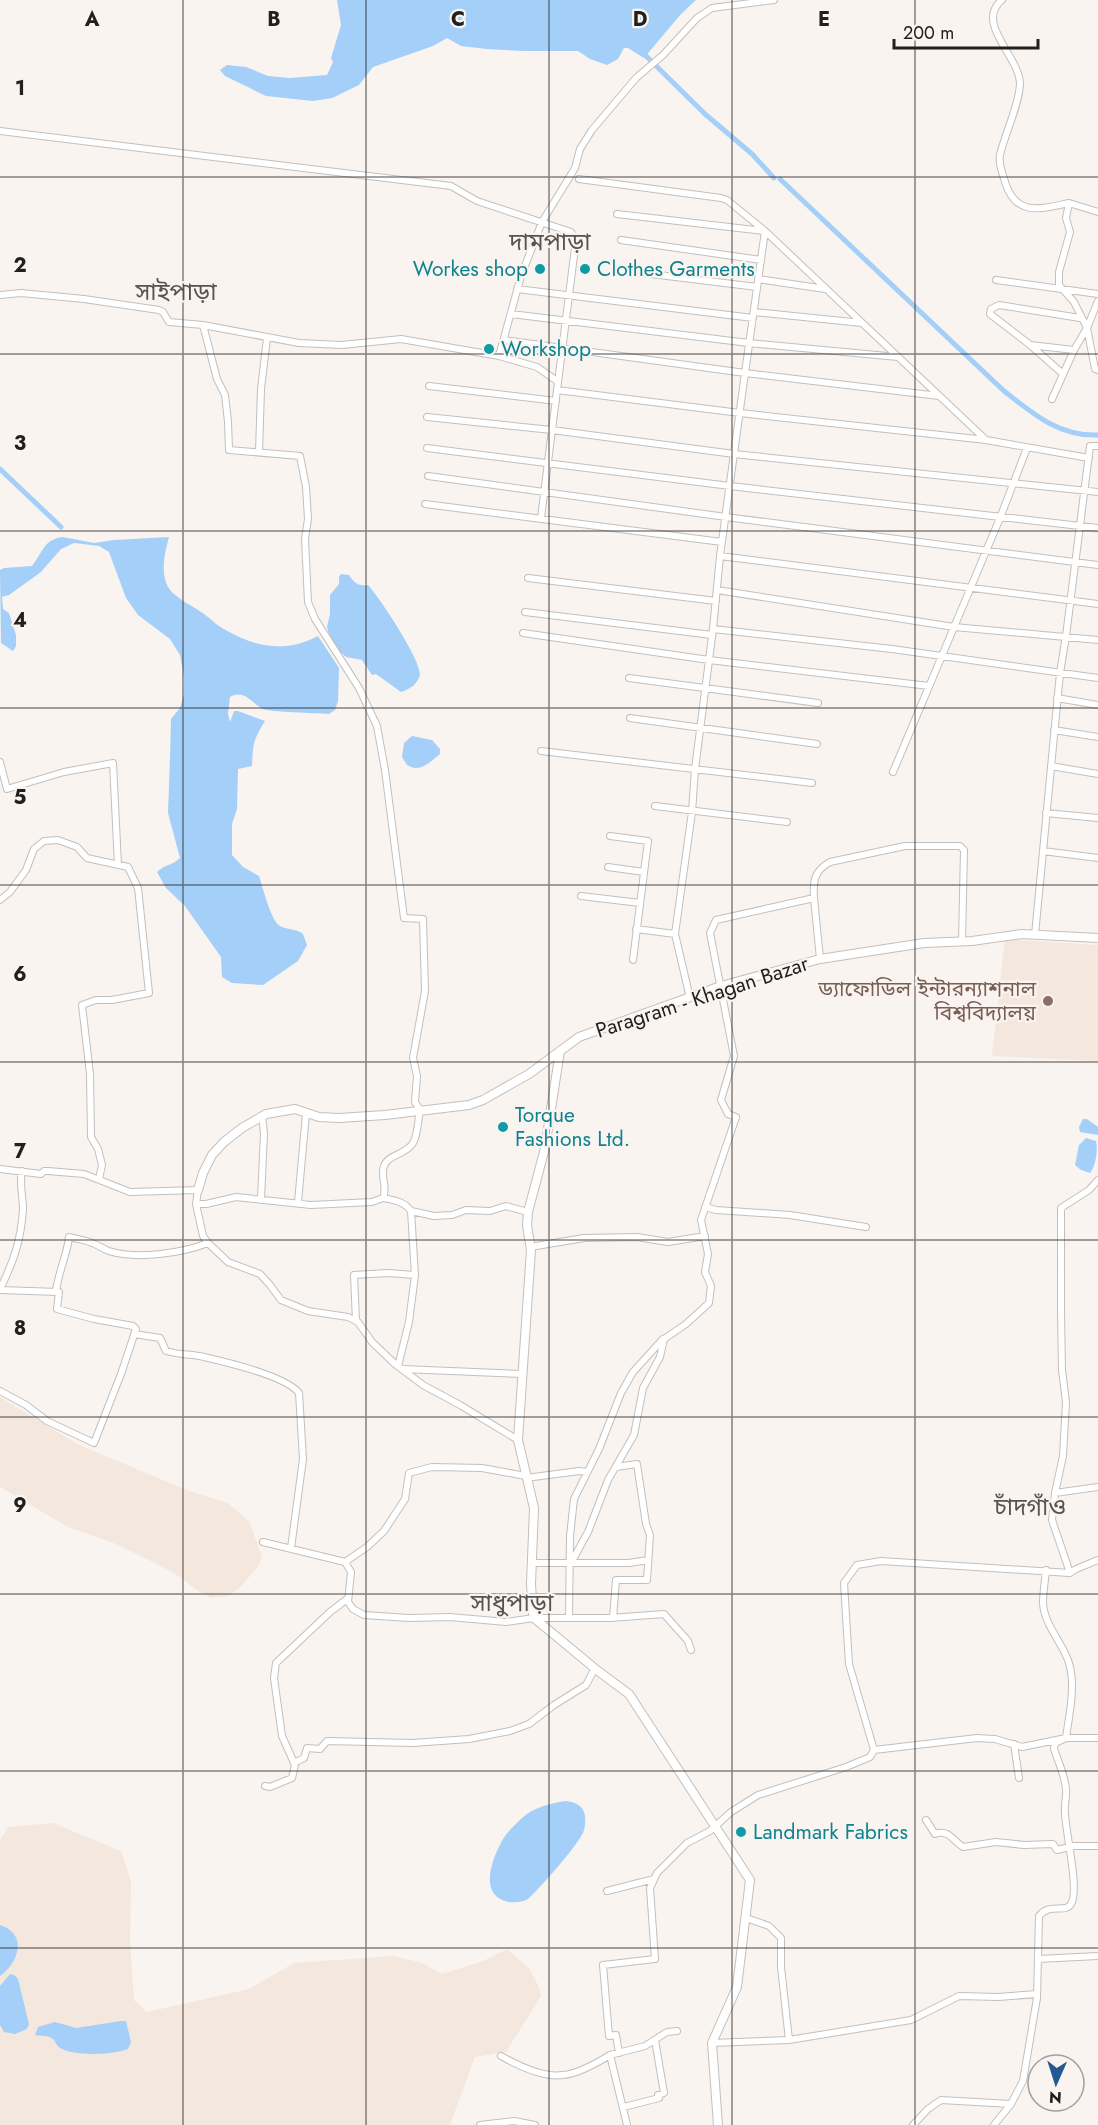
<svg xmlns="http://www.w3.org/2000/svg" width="1098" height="2125" font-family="Jost,'Noto Sans Bengali',sans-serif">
  <rect width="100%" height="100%" fill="#faf4f0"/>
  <path fill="#f4e7de" d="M 1005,939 L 1098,945 L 1098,1061 L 992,1056 Z
    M 0,1397 L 77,1444 L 189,1491 L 228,1503 L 249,1521 L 262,1557 L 258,1567 L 241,1586 L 229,1596 L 211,1598 L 199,1592 L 180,1577 L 161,1566 L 116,1544 L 68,1527 L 0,1487 Z
    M 53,1823 L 121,1851 L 131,1881 L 130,1942 L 134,2000 L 147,2012 L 249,1989 L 294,1963 L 392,1956 L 420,1962 L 442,1974 L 483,1961 L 507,1949 L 529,1968 L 539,1987 L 541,1996 L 506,2052 L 475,2057 L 450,2125 L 0,2125 L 0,1840 L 8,1827 Z"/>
  <path fill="#a3cff8" d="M 337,0 L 696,0 L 681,14 L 644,58 L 628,48 L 624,48 L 618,59 L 607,65 L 590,59 L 578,51 L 523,51 L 487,49 L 461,46 L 447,38 L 433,46 L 373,67 L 359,85 L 332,98 L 313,101 L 266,96 L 225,76 L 220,70 L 227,65 L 246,67 L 268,76 L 290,78 L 327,75 L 333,62 L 331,58 L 341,25 Z
    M 63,537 L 94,543 L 114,540 L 169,537 C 165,552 160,572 168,587 C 174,597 191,605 201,612 C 208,616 215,624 222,628 C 255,647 283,654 318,636 L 339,668 L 338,701 L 335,710 L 329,714 C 317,713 270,712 263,709 C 251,703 245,689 230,697 L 228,714 L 230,722 L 234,711 L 238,711 L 265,721 C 253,741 253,743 252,766 L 238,769 L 237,809 L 232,824 L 232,855 L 243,867 L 259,876 C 263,888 271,921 280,926 C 287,930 295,928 303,934 L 307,945 L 298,961 L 263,985 L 232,983 L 222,977 L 221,957 L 185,906 L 166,888 L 157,872 C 164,865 173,865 180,858 L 168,813 L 170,757 L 171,719 L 180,708 L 184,694 L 184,677 L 180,655 L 170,639 L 138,615 L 126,598 L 109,552 L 99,546 L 74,543 L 61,549 L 41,572 L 9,595 L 2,597 L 3,609 L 9,613 L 16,635 L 16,646 L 13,651 L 1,643 L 0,570 L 4,568 L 32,566 C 43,552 44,539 63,537 Z
    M 341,574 L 349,575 C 355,584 358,586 368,585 C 380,598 420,659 420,674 C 419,683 409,690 401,692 L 376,674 L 372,675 L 362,660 L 346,657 L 337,649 L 330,637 L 327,627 L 330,614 L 330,595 L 339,584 L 339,577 Z
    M 412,736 L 432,740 L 440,749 L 440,754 C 429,763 420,773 407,765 L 402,757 L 404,743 Z
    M 1083,1119 L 1087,1119 L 1098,1127 L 1098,1135 L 1080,1132 L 1079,1127 Z
    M 1086,1138 L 1096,1141 C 1098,1150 1096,1165 1090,1173 L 1081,1170 L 1075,1165 L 1079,1145 Z
    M 566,1801 C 583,1803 588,1812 584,1830 C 581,1842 540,1888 529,1898 C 525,1902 514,1903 508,1902 C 478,1895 492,1859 502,1841 C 507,1832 519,1820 527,1814 C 538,1806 553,1803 566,1801 Z
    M 0,1925 C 28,1934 19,1962 0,1976 Z
    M 10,1974 L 14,1975 L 18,1979 L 29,2024 L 27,2029 L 15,2034 L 4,2032 L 0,2025 L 0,1986 Z
    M 121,2021 L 126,2021 L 131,2042 L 128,2049 C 113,2055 77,2056 62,2049 C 57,2047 56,2042 53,2039 C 48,2035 41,2036 35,2035 L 38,2027 L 55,2022 L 76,2028 Z"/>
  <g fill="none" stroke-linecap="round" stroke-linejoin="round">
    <path stroke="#a3cff8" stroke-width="5" d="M 642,52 L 705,114 L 752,154 L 774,178
      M 780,179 L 1004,391 C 1032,413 1059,437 1098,435
      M 0,469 L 61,527"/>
    <defs>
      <path id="street" d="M 1002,0 C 974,23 1020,57 1020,84 C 1019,106 1005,133 1000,155 C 998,165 1003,173 1005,182 C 1016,217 1040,209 1069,203 L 1066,218 L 1070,232 L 1059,272 L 1059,285 L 1074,302 L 1087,328 L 1074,350 L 1052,399
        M 0,131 L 451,186 L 477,201 L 571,232 L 576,240 L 557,390 L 740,413 L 986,440 L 1089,458
        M 579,179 L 721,198 L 727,200 L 765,231 L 986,440
        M 1069,203 L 1098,212
        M 617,214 L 764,231
        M 765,231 L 745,373 L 939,396
        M 621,240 L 761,260
        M 618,270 L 757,287
        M 758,279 L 825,289
        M 996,280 L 1098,294
        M 517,289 L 753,318
        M 0,295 L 21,293 L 84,299 L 159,310 L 163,312 L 169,322 L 203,325 L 299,343 L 342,345 L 401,339 L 499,356 L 521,276 L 542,222 L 575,168 L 580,149 L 592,130 L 636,78 L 663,55 L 697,18 L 712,8 L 774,0
        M 1098,301 L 1087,328 L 1095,369 L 1098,370
        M 754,312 L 862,323
        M 511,314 L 749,343 L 898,357
        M 504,340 L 745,373 L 720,556 L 713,629 L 892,649 L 1098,678
        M 1030,345 L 1074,350
        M 499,356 L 537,367 L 557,381
        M 1063,374 L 1029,344 L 990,314 L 991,309 L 999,305 L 1080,318
        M 429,386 L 556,401
        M 427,417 L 552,430 L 734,454 L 1098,492
        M 427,448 L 730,486 L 1098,528
        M 259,452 L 261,389 L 267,338
        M 428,476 L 726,517 L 1098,565
        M 425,504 L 722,542
        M 541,518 L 557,390
        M 720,556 L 1098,604
        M 528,578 L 716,601
        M 717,590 L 954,627 L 1098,640
        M 525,612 L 712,635
        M 523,633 L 709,660 L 929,686
        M 629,678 L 818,703
        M 1057,698 L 1098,705
        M 630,718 L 817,744
        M 1054,730 L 1098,737
        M 541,751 L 812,783
        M 0,762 L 7,789 L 64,772 L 113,763 L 118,865
        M 1051,766 L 1098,774
        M 893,772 L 1000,518 L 1027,448
        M 655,806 L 787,822
        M 1046,813 L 1098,818
        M 610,836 L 648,841 L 633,960
        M 1043,851 L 1098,858
        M 608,867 L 644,872
        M 581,896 L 640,903
        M 814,898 C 813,881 814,871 830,862 L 905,846 L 960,846 L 964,850 L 962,941
        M 0,900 L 10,892 L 26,870 L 34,849 L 44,841 L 58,840 L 77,847 L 87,858 L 128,867 L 138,888 L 149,993 L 112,1000 L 96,1000 L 82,1005 L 90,1074 L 91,1137 L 98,1149 L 102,1165 L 99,1179
        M 636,929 L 675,934
        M 1035,935 L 1060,673 L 1066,636 L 1090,446 L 1098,446
        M 690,998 L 675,934 L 692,812 L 695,769 L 713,629
        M 0,1169 L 41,1174 L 44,1171 L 48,1171 L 84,1174 L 130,1192 L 198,1190 L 196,1204 L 203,1236 L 208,1243 L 228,1262 L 260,1274 L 270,1285 L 281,1300 L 308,1311 L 348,1317 L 358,1322 L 372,1342 L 395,1364 L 423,1385 L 460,1405 L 518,1440
        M 383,1198 C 393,1200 404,1201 411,1211 L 434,1216 L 452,1215 L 466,1210 L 490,1211 L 506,1206 L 528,1212
        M 261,1199 L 264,1133 L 262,1116
        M 298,1202 L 306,1114
        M 196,1204 L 206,1204 L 236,1197 L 311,1205 L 372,1202 L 383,1198 C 388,1187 380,1177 384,1166 C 388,1154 406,1155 413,1143 C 418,1135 418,1119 420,1110 L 415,1102 L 417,1076 L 413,1058 L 425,991 L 423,919 L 404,918 L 385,770 L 377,726 L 359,688 L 315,619 L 308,602 L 305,539 L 308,519 L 306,487 L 300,456 L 229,450 L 228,422 L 225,395 L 217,379 L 203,325
        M 705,1207 L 716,1210 L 790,1215 L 866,1227
        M 530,1247 L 584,1238 L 637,1237 L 668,1242 L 705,1236
        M 0,1289 C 14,1261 21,1240 23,1209 C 23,1196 19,1183 22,1171
        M 0,1290 L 59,1292 L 57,1309 L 94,1319 L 133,1326 L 136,1329 L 121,1374 L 94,1443 L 47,1421 L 26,1405 L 0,1391
        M 56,1292 C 58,1272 67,1256 69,1237 C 77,1239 85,1240 92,1243 C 98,1245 103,1249 109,1251 C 137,1260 182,1253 208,1243
        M 356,1321 L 354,1275 L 388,1273 L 415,1275 L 411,1211
        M 134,1334 L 160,1338 L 166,1351 C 179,1355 191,1354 204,1357 C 226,1362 286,1376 299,1393 L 303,1459 L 291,1548
        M 398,1366 L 409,1322 L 415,1275
        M 403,1369 L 522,1374
        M 526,1478 L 579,1471 L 587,1472
        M 1055,1493 L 1098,1487
        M 263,1542 L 345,1562 L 351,1572 L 348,1602 L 353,1609 L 364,1615 L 409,1618 L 450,1617 L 506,1622 L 534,1618 L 610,1618 L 664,1614 L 688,1641 L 691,1650
        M 345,1562 L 367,1547 L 384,1531 L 405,1499 L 409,1473 L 432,1467 L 482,1468 L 526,1476
        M 533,1563 L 629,1563 L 648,1560
        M 571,1563 L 588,1532 L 608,1480 L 634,1435 L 643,1388 L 660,1357 L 664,1339 L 686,1324 L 709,1303 L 711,1286 L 705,1272 L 708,1254 L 701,1220 L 736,1117 L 728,1114 L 721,1100 L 734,1056 L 710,933 L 716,920 L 814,898 L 820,959
        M 1070,1573 L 1052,1520 L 1055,1493 L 1063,1456 L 1066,1402 L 1062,1370 L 1061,1311 L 1061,1208 L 1089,1190 L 1098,1180
        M 569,1618 L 570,1536 L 574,1499 L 599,1449 L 621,1393 L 633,1372 L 663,1339
        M 613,1618 L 616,1580 L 647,1580 L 650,1535 L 646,1524 L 637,1464 L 616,1467
        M 1014,1744 L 1019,1778
        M 874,1750 L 977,1738 L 995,1739 L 1022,1747 L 1066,1738 L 1098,1738
        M 294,1763 L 304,1758 L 307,1748 L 320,1749 L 327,1741 L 413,1743 L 469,1739 L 510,1731 L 529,1724 L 554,1705 L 586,1685 L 595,1668
        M 265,1786 L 270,1787 L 292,1778 L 295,1765 L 282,1736 L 274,1678 L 276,1663 L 330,1612 L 347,1599
        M 926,1820 L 935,1834 C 949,1829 953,1841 963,1847 L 996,1842 L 1024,1845 L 1053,1844 L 1057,1850 L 1073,1846 L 1098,1846
        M 607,1891 L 654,1879
        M 746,1918 L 769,1926 L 781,1938 L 781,1967 L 789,2040
        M 1038,1959 L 1098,1956
        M 712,2043 L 789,2040 L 911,2020 L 959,1996 L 998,1997 L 1037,1994
        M 619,2053 L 616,2035 L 609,2036 L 603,1965 L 655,1959 L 650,1888 L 657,1873 L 687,1843 L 710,1831 L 731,1812 L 758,1795 L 846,1767 L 870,1757 L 874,1750 L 849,1664 L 844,1583 L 857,1565 L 881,1561 L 1070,1573 L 1076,1569 L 1098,1560
        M 501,2056 C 517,2065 543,2078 563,2075 C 578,2074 597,2063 610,2055
        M 624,2107 L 659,2098 L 658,2095 L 664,2093 L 655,2040
        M 480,2125 L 514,2121 L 535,2125
        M 627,2125 L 610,2055 L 645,2046 L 667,2032 L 677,2031
        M 913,2125 L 928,2109 L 941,2100 L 1011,2104
        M 994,2125 L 1011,2104 L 1023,2081 L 1037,1998 L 1039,1916 C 1050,1902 1065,1914 1071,1904 C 1080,1890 1065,1831 1065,1812 C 1064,1804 1067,1796 1066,1789 C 1065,1776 1058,1761 1054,1749 L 1055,1743 L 1066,1738 C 1069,1715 1076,1686 1069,1663 C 1063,1643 1044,1625 1043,1603 C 1043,1593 1045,1581 1046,1570"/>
      <path id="secondary" d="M 560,1051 L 545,1148 L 528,1212 L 527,1225 L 531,1250 L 518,1440 L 534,1508 L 531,1584 L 533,1613 L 534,1618 L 598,1671 L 629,1694 L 750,1880 L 737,1987 L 712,2043 L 718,2125
        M 198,1190 L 203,1173 L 212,1155 L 224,1142 L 242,1128 L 266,1114 L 295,1109 L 319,1117 L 339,1118 L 385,1115 L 469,1105 L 483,1100 L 529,1074 L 579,1037 L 721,986 L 820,959 L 924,943 L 972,941 L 1022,934 L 1098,938"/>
    </defs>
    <use href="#street" stroke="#c5bfbb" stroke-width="8"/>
    <use href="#secondary" stroke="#c5bfbb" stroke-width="10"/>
    <use href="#street" stroke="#fff" stroke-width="6"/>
    <use href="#secondary" stroke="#fff" stroke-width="8"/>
  </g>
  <path fill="none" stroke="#22201f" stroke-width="1.5" stroke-opacity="0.55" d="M 183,0 L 183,2125M 366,0 L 366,2125M 549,0 L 549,2125M 732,0 L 732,2125M 915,0 L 915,2125M 0,177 L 1098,177M 0,354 L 1098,354M 0,531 L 1098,531M 0,708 L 1098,708M 0,885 L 1098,885M 0,1062 L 1098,1062M 0,1240 L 1098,1240M 0,1417 L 1098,1417M 0,1594 L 1098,1594M 0,1771 L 1098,1771M 0,1948 L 1098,1948"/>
  <g fill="#0f9aa8" stroke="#faf4f0" stroke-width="2">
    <circle cx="540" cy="269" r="6"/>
    <circle cx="585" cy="269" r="6"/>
    <circle cx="489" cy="349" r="6"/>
    <circle cx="503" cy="1127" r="6"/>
    <circle cx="741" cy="1832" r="6"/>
  </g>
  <circle fill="#8d6e63" stroke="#faf4f0" stroke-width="2" cx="1048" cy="1001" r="6"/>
  <g text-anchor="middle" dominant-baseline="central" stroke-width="4.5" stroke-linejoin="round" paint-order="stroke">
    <g font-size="21" fill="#0d838f" stroke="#faf4f0" text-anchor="start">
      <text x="528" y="269" text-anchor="end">Workes shop</text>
      <text x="597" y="269">Clothes Garments</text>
      <text x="501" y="349">Workshop</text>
      <text x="515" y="1115">Torque<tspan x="515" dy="24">Fashions Ltd.</tspan></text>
      <text x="753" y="1832">Landmark Fabrics</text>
    </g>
    <g font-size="21" fill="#785e54" stroke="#faf4f0" text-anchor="end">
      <text x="1036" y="989">ড্যাফোডিল ইন্টারন্যাশনাল<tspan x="1036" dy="24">বিশ্ববিদ্যালয়</tspan></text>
    </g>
    <g font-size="21" fill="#22201f" stroke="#faf4f0">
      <text transform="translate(702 997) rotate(-18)">Paragram - Khagan Bazar</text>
    </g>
    <g font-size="24" fill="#585350" stroke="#faf4f0">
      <text x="550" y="241">দামপাড়া</text>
      <text x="176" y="291">সাইপাড়া</text>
      <text x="1030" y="1506">চাঁদগাঁও</text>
      <text x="512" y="1602">সাধুপাড়া</text>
    </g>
  </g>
  <g font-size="20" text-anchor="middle" font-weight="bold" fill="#22201f" stroke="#faf4f0" stroke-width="4.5" stroke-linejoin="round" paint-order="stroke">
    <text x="92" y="26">A</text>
    <text x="274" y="26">B</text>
    <text x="458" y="26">C</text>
    <text x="640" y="26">D</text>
    <text x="824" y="26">E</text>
    <text x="20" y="95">1</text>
    <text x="20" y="272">2</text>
    <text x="20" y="450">3</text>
    <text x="20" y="627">4</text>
    <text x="20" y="804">5</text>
    <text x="20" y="981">6</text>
    <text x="20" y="1158">7</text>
    <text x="20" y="1335">8</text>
    <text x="20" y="1512">9</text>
  </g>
  <g transform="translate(1056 2083) rotate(183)"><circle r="28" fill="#faf4f0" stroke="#a49f9c" stroke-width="1.5"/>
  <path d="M0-4.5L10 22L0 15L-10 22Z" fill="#255991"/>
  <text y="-9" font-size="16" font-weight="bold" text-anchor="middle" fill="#22201f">N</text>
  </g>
  <path d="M894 39v9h144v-9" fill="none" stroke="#22201f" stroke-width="3"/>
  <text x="903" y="39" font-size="18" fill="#22201f" stroke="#faf4f0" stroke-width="4.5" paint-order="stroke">200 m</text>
</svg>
